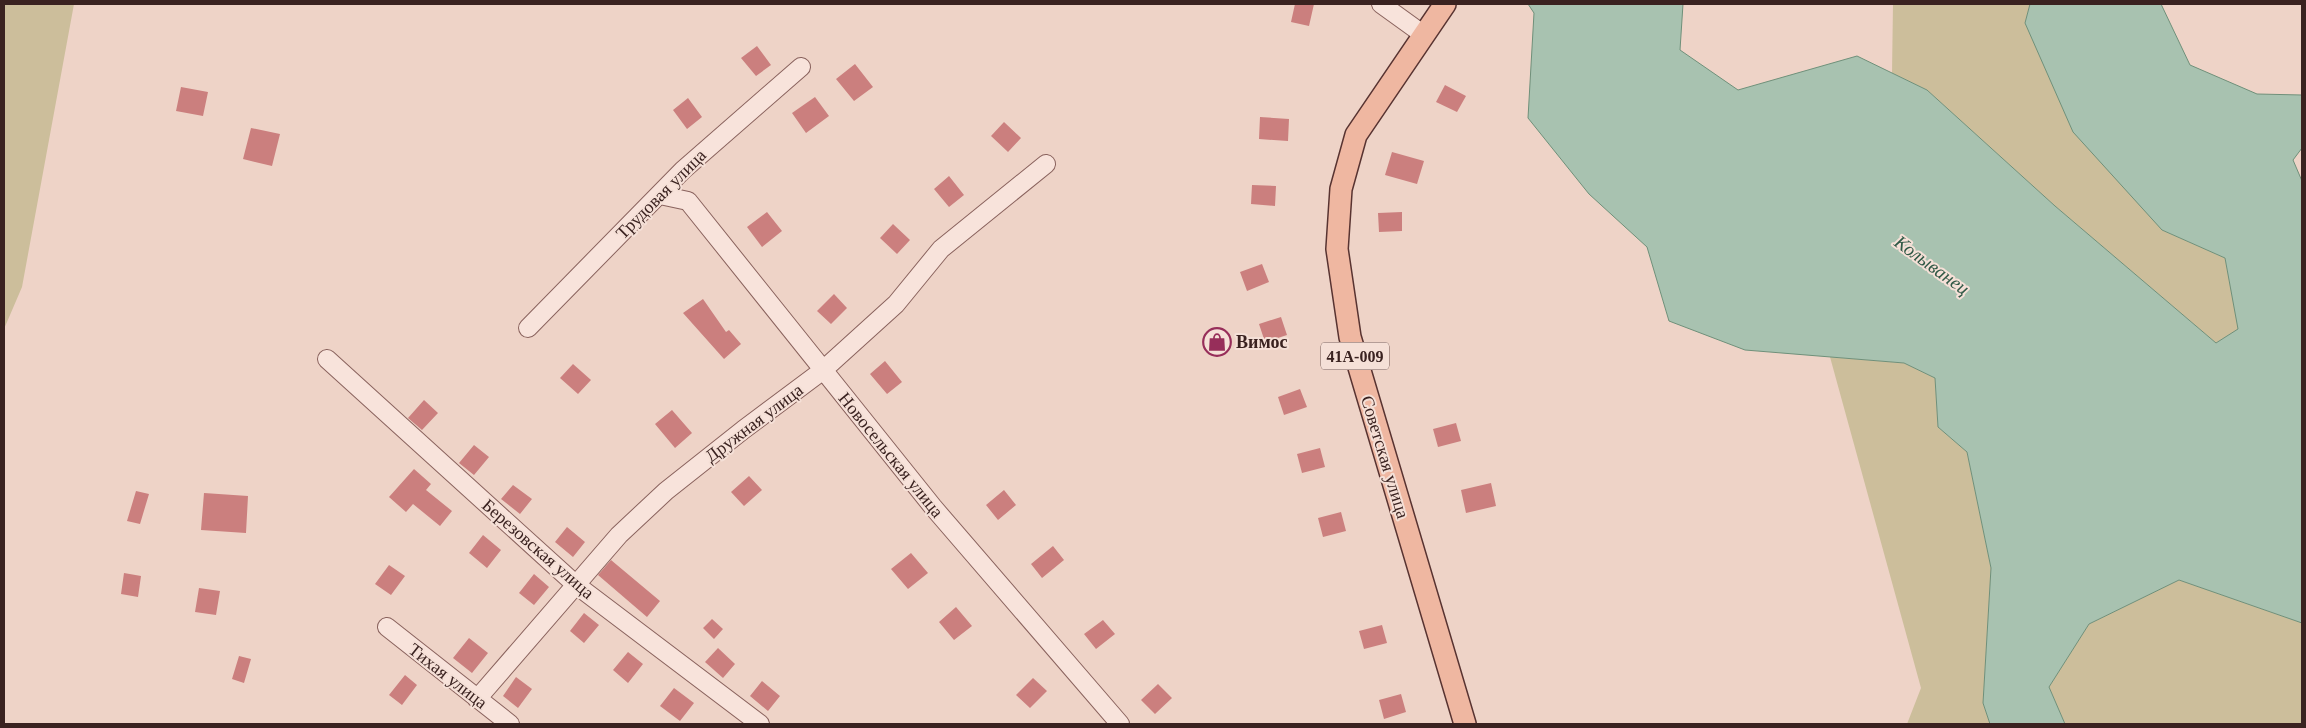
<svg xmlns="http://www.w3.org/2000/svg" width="2306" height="728" font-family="Georgia,serif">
  <rect width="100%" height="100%" fill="#eed3c7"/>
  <path fill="#ccbe9b" d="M 4,4 L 74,4 L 22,287 L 4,329 Z
    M 1893,4 L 2030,4 L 2025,23 L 2162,230 L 2225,258 L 2239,329 L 2216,343 L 2055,206 L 1927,90 L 1892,73 Z
    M 1830,357 L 1904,363 L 1935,378 L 1938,427 L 1967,452 L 1991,568 L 1983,703 L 1990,724 L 1907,724 L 1921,688 Z
    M 2179,580 L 2302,623 L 2302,724 L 2065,724 L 2049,687 L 2089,624 Z"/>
  <path fill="#a8c2b0" stroke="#6f907a" d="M 1528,4 L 1683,4 L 1680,50 L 1738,90 L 1857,56 L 1927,90 L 2055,206 L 2216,343 L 2238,329 L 2225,258 L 2162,230 L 2073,132 L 2025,23 L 2030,4 L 2161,4 L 2190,65 L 2257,94 L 2302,95 L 2302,148 L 2293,160 L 2302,181 L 2302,623 L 2179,580 L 2089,624 L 2049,687 L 2065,724 L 1990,724 L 1983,703 L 1991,568 L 1967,452 L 1938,427 L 1935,378 L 1904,363 L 1745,350 L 1669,321 L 1647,247 L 1589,194 L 1528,118 L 1534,13 Z"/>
  <path fill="#cb7f7e" d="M 1295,4 L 1314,4 L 1309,26 L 1291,22 Z
    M 757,46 L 771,65 L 756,76 L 741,58 Z
    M 855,64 L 873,87 L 854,101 L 836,79 Z
    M 1445,85 L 1466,96 L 1457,112 L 1436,102 Z
    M 181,87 L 208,92 L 203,116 L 176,111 Z
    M 815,97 L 829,116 L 806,133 L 792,113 Z
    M 688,98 L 702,117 L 687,129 L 673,110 Z
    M 1260,117 L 1289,119 L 1288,141 L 1259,139 Z
    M 1004,122 L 1021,138 L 1008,152 L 991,136 Z
    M 251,128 L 280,134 L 272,166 L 243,159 Z
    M 1392,152 L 1424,161 L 1417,184 L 1385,175 Z
    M 949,176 L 964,195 L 949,207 L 934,189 Z
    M 1252,185 L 1276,186 L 1275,206 L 1251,204 Z
    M 767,212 L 782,231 L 762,247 L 747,227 Z
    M 1402,212 L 1402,231 L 1379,232 L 1378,213 Z
    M 893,224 L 910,240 L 897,254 L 880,238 Z
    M 1262,264 L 1269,282 L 1247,291 L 1240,272 Z
    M 834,294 L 847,308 L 831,324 L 817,311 Z
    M 703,299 L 726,332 L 729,330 L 741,344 L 724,359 L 683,313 Z
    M 1281,317 L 1287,335 L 1265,342 L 1259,324 Z
    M 885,361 L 902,382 L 887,394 L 870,374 Z
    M 573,364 L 591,380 L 578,394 L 560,378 Z
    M 1300,389 L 1307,407 L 1284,415 L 1278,397 Z
    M 424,400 L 438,413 L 422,430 L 408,418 Z
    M 672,410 L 692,433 L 675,448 L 655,424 Z
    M 1456,423 L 1461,441 L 1438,447 L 1433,429 Z
    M 474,445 L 489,457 L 474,475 L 459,463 Z
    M 1320,448 L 1325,467 L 1302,473 L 1297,454 Z
    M 414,469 L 431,484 L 426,490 L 452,511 L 440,526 L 413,504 L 406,512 L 389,497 Z
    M 749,476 L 762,490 L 744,506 L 731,492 Z
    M 1491,483 L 1496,506 L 1466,513 L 1461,490 Z
    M 513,485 L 532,499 L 520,514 L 501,499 Z
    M 1004,490 L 1016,505 L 998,520 L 986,505 Z
    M 136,491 L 149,494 L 140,524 L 127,521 Z
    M 204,493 L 248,496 L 246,533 L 201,530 Z
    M 1341,512 L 1346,531 L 1323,537 L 1318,518 Z
    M 567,527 L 585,542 L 573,557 L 555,542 Z
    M 483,535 L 501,550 L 487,568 L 469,553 Z
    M 1053,546 L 1064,560 L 1042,578 L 1031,564 Z
    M 911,553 L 928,573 L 908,589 L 891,569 Z
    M 611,560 L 660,601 L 647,617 L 598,575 Z
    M 389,565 L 405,576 L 391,595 L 375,584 Z
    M 124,573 L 141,576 L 138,597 L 121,594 Z
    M 534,574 L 549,587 L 534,605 L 519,593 Z
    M 199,588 L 220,591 L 216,615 L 195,612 Z
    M 956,607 L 972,626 L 954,640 L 939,622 Z
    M 584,613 L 599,625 L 584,643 L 570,631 Z
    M 712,619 L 723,629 L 714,639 L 703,628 Z
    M 1103,620 L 1115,634 L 1096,649 L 1084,634 Z
    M 1382,625 L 1387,643 L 1364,649 L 1359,631 Z
    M 469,638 L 488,653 L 472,673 L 453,658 Z
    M 718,648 L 735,664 L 723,678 L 705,662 Z
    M 628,652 L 643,664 L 628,683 L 613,670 Z
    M 239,656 L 251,659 L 244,683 L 232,679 Z
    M 405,675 L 417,685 L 402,705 L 389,695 Z
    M 516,677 L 532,689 L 518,708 L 503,696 Z
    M 1033,678 L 1047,691 L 1030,708 L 1016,695 Z
    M 762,681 L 780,696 L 768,711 L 750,696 Z
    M 1158,684 L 1172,698 L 1155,714 L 1141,700 Z
    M 674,688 L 694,703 L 680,721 L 660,706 Z
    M 1401,694 L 1406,712 L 1384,719 L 1379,700 Z"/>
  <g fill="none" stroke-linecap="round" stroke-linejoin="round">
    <defs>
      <path id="minor" d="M 1381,4 L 1424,35
        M 660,195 L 688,201 L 933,507 L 1120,724
        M 528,328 L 683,170 L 801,67
        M 327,359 L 575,584 L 760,724
        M 387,627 L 510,724
        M 477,699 L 619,535 L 666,491 L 743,430 L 822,371 L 896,304 L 941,249 L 1046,164"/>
      <path id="major" d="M 1445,4 L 1356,135 L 1341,189 L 1337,249 L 1350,337 L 1465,724"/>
    </defs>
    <use href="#minor" stroke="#89625d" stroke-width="20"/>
    <use href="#major" stroke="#583331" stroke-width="24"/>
    <use href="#minor" stroke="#f8e3db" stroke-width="18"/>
    <use href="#major" stroke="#efb7a1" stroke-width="21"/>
  </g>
  <defs>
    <symbol id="shop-ring" viewBox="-11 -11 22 22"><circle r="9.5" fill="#f5e0d7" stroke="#972e5a" stroke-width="1.5"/><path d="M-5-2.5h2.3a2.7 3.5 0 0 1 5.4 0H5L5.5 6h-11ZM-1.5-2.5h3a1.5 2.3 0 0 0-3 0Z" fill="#972e5a"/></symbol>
  </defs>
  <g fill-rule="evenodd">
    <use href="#shop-ring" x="1201" y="326" width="32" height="32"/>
  </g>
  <g text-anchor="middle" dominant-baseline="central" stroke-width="4" stroke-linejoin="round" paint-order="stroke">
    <rect fill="#f5e0d7" stroke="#725b57" stroke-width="1" x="1321" y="342.5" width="68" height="27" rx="4"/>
    <g font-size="16" font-weight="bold" fill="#3a2220">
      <text x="1355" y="356">41А-009</text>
    </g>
    <g font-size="18" fill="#3a2220" stroke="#f5e0d7">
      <text transform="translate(661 194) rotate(-45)">Трудовая улица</text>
      <text transform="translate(754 423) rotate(-37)">Дружная улица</text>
      <text transform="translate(891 455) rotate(51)">Новосельская улица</text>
      <text transform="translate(1385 457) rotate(73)">Советская улица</text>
      <text transform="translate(538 549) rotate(41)">Березовская улица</text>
      <text transform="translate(448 676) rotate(38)">Тихая улица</text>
    </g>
    <g font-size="18" font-weight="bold" fill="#3a2220" stroke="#f5e0d7" text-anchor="start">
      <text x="1236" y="342">Вимос</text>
    </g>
    <g font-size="19" font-style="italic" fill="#305946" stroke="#f5e0d7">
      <text transform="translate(1932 265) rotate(36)">Колыванец</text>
    </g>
  </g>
  <rect width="2306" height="728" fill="none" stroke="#3a2220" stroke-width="10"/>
</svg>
